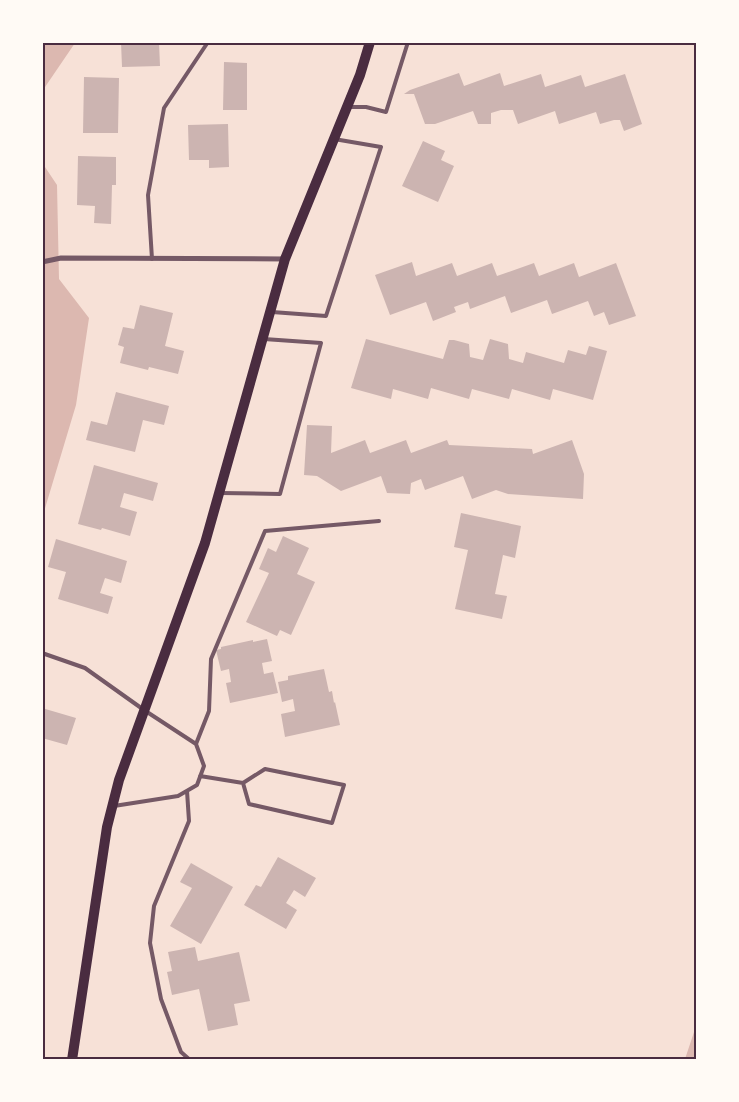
<svg xmlns="http://www.w3.org/2000/svg" width="739" height="1102" font-family="Cabin,sans-serif">
  <rect width="100%" height="100%" fill="#f7e1d7"/>
  <path fill="#dcb8b0" d="M 43,42 L 75,43 L 43,90 L 42,43 Z
    M 43,164 L 57,185 L 59,279 L 89,318 L 76,405 L 43,515 Z
    M 696,1026 L 696,1059 L 685,1059 Z"/>
  <path fill="#ccb4b1" d="M 121,42 L 159,42 L 160,66 L 122,67 Z
    M 224,62 L 247,63 L 247,110 L 223,110 Z
    M 459,73 L 464,86 L 500,73 L 504,86 L 541,74 L 545,87 L 581,75 L 585,87 L 625,74 L 642,124 L 624,131 L 620,120 L 614,120 L 600,124 L 596,112 L 559,124 L 555,111 L 518,124 L 513,110 L 501,110 L 491,113 L 491,124 L 478,124 L 473,111 L 435,124 L 425,124 L 414,94 L 404,94 L 410,90 Z
    M 84,77 L 119,78 L 118,133 L 83,133 Z
    M 228,124 L 229,167 L 209,168 L 209,160 L 189,160 L 188,125 Z
    M 423,141 L 445,151 L 441,160 L 454,166 L 438,202 L 402,186 Z
    M 78,156 L 116,157 L 116,185 L 112,185 L 111,224 L 94,223 L 95,206 L 77,205 Z
    M 412,262 L 416,276 L 452,263 L 457,276 L 492,263 L 497,276 L 534,263 L 539,276 L 574,263 L 579,277 L 616,263 L 636,316 L 609,325 L 604,312 L 594,316 L 588,301 L 552,314 L 547,300 L 511,313 L 505,296 L 470,309 L 468,302 L 454,307 L 456,312 L 433,321 L 426,302 L 390,315 L 375,275 Z
    M 140,305 L 173,313 L 165,346 L 184,351 L 178,374 L 149,367 L 148,370 L 120,363 L 124,347 L 118,345 L 123,327 L 134,329 Z
    M 366,339 L 443,359 L 449,340 L 454,340 L 469,344 L 470,357 L 483,360 L 490,339 L 508,344 L 509,359 L 523,363 L 526,352 L 564,363 L 568,350 L 586,355 L 589,346 L 607,351 L 593,400 L 553,389 L 550,400 L 512,389 L 509,399 L 472,389 L 469,399 L 431,388 L 428,399 L 393,389 L 391,399 L 351,388 Z
    M 116,392 L 169,406 L 164,425 L 143,420 L 135,452 L 86,440 L 91,421 L 107,425 Z
    M 307,425 L 332,426 L 331,453 L 365,440 L 370,453 L 406,440 L 411,453 L 447,440 L 449,445 L 532,449 L 533,454 L 572,440 L 584,474 L 583,499 L 508,494 L 496,490 L 472,499 L 463,476 L 425,490 L 421,479 L 411,483 L 410,494 L 387,493 L 381,476 L 341,491 L 317,476 L 304,475 Z
    M 94,465 L 158,483 L 153,501 L 124,493 L 120,507 L 137,512 L 130,536 L 102,528 L 101,530 L 78,524 Z
    M 461,513 L 521,526 L 515,558 L 503,555 L 495,594 L 507,596 L 502,619 L 455,609 L 468,550 L 454,547 Z
    M 283,536 L 309,548 L 297,574 L 315,582 L 291,635 L 280,630 L 277,636 L 246,622 L 269,573 L 259,569 L 268,548 L 276,552 Z
    M 56,539 L 127,561 L 121,583 L 105,578 L 100,593 L 113,597 L 108,614 L 58,599 L 66,572 L 48,567 Z
    M 267,639 L 272,661 L 262,663 L 264,674 L 273,672 L 278,693 L 230,703 L 226,683 L 231,682 L 229,669 L 221,671 L 216,650 L 221,649 L 221,647 L 253,640 L 253,642 Z
    M 324,669 L 329,692 L 332,691 L 334,703 L 335,702 L 340,725 L 285,737 L 281,714 L 295,711 L 293,699 L 282,702 L 278,682 L 288,680 L 288,676 Z
    M 42,708 L 76,718 L 67,745 L 42,738 Z
    M 278,857 L 316,878 L 305,897 L 294,890 L 286,903 L 297,910 L 286,929 L 244,905 L 256,885 L 261,887 Z
    M 191,863 L 233,887 L 201,944 L 170,926 L 192,888 L 180,882 Z
    M 195,947 L 198,961 L 239,952 L 250,1001 L 234,1004 L 238,1025 L 208,1031 L 199,989 L 172,995 L 167,972 L 172,971 L 168,952 Z"/>
  <g fill="none" stroke-linecap="round" stroke-linejoin="round">
    <path stroke="#755966" stroke-width="4" d="M 350,107 L 366,107 L 386,112 L 408,42
      M 152,259 L 148,195 L 164,108 L 208,42
      M 272,312 L 326,316 L 381,147 L 334,139
      M 221,493 L 280,494 L 321,343 L 264,339
      M 42,653 L 85,668 L 144,710 L 196,744 L 204,766 L 197,785 L 178,796 L 114,806
      M 196,744 L 209,711 L 211,659 L 265,531 L 379,521
      M 200,776 L 243,783 L 265,769 L 344,785 L 332,823 L 249,804 L 243,783
      M 187,791 L 189,821 L 154,906 L 150,943 L 161,999 L 181,1052 L 190,1060"/>
    <path stroke="#755966" stroke-width="5" d="M 42,262 L 61,258 L 285,259"/>
    <path stroke="#4a2c40" stroke-width="10" d="M 72,1060 L 107,827 L 119,780 L 205,543 L 285,259 L 360,75 L 370,42"/>
  </g>
  <rect width="739" height="1102" fill="none" stroke="#fffaf5" stroke-width="88"/>
  <rect x="44" y="44" width="651" height="1014" fill="none" stroke="#4a2c40" stroke-width="2"/>
</svg>
